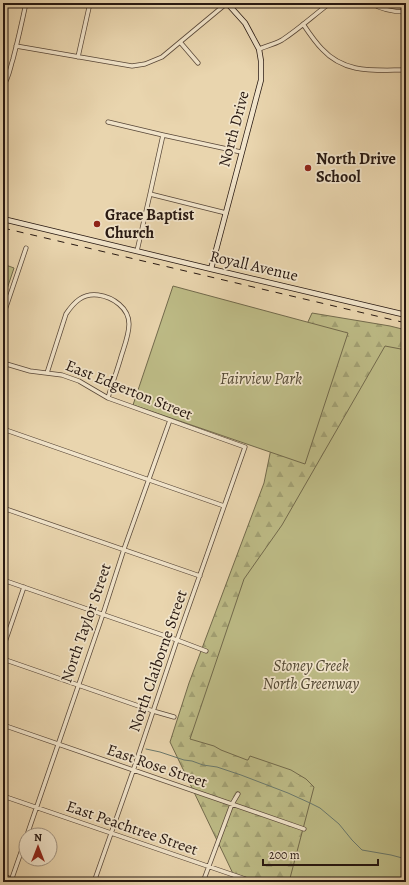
<svg xmlns="http://www.w3.org/2000/svg" width="409" height="885" font-family="Alegreya,serif">
  <defs>
    <pattern id="forest-firs" width="22" height="20" patternUnits="userSpaceOnUse"><rect width="22" height="20" fill="#bdbb86"/><path d="M5 1l3.5 6h-7zM16 11l3.5 6h-7z" fill="#a2a073"/></pattern>
  </defs>
  <rect width="100%" height="100%" fill="#e9d5ae"/>
  <filter id="stains"><feTurbulence type="fractalNoise" baseFrequency=".005" numOctaves="4"/><feColorMatrix values="0 0 0 0 .2 0 0 0 0 .09 0 0 0 0 .02 0 0 0 .5 -.17"/></filter>
  <radialGradient id="worn" r=".72"><stop offset=".6" stop-color="#630" stop-opacity="0"/><stop offset="1" stop-color="#630" stop-opacity=".3"/></radialGradient>
  <path fill="url(#forest-firs)" stroke="#726a4c" d="M 312,313 L 390,326 L 406,330 L 406,882 L 237,882 L 170,742 L 189,683 L 264,483 L 288,366 Z"/>
  <path fill="#bdbb86" stroke="#726a4c" d="M 3,264 L 14,268 L 3,301 Z
    M 173,286 L 348,333 L 305,464 L 133,405 Z
    M 385,346 L 406,350 L 406,882 L 289,882 L 314,787 L 306,779 L 291,770 L 250,756 L 248,760 L 247,760 L 221,750 L 214,746 L 190,739 L 244,579 L 282,525 Z"/>
  <g fill="none" stroke-linecap="round" stroke-linejoin="round">
    <path stroke="#6a796d" stroke-width="1" d="M 146,749 L 160,752 L 184,760 L 192,761 L 203,765 L 217,767 L 241,775 L 288,793 L 310,803 L 320,808 L 339,824 L 352,840 L 362,850 L 391,855 L 406,859"/>
    <defs>
      <path id="street" d="M 371,3 C 382,10 394,12 406,12
        M 303,24 C 309,33 315,42 322,49 C 345,74 374,70 406,70
        M 180,42 L 198,63
        M 16,46 L 132,66 L 145,64 L 162,57 L 227,3
        M 259,49 C 267,46 275,44 282,40 C 299,29 314,15 330,3
        M 78,57 L 90,3
        M 3,86 C 9,78 10,68 13,59 C 18,40 22,22 26,3
        M 108,122 L 163,135 L 241,152
        M 150,194 L 226,213
        M 137,251 L 150,194 L 163,135
        M 3,316 L 26,248
        M 3,363 L 30,371 L 62,375 L 79,381 L 108,398 L 245,447 L 177,640 L 133,771 L 94,882
        M 47,373 L 66,314 C 74,302 83,293 98,295 C 113,297 129,308 129,324 C 129,335 124,347 121,357 C 117,371 112,384 108,398
        M 3,429 L 224,506
        M 3,508 L 200,576
        M 3,580 L 177,640 L 206,651
        M 3,648 L 24,587
        M 3,659 L 153,711 L 174,717
        M 3,725 L 304,829
        M 3,796 L 254,882
        M 27,835 L 103,614 L 124,549 L 170,420
        M 11,881 L 26,838
        M 203,882 L 232,804 L 238,794"/>
      <path id="secondary" d="M 3,219 L 211,269 L 406,315
        M 211,269 L 261,80 L 261,61 L 259,49 L 245,23 L 227,3"/>
      <path id="primary" d="M 3,877 L 16,882"/>
    </defs>
    <use href="#street" stroke="#584738" stroke-width="5"/>
    <use href="#secondary" stroke="#271811" stroke-width="6"/>
    <use href="#primary" stroke="#271811" stroke-width="7"/>
    <use href="#street" stroke="#f1e4ca" stroke-width="3.5"/>
    <use href="#secondary" stroke="#f1e4ca" stroke-width="4.5"/>
    <use href="#primary" stroke="#e9d5ae" stroke-width="5.5"/>
    <path stroke="#271811" stroke-width="1" stroke-dasharray="7 7" stroke-linecap="butt" d="M 3,228 L 406,323"/>
  </g>
  <g fill="#8f2418" stroke="#f1e4ca" stroke-width="1.5">
    <circle cx="308" cy="168" r="4"/>
    <circle cx="97" cy="224" r="4"/>
  </g>
  <g text-anchor="middle" dominant-baseline="central" stroke-width="3.5" stroke-linejoin="round" paint-order="stroke">
    <g font-size="16" fill="#271811" stroke="#f1e4ca">
      <text transform="translate(234 129) rotate(-75)">North Drive</text>
      <text transform="translate(254 266) rotate(13)">Royall Avenue</text>
      <text transform="translate(129 390) rotate(22)">East Edgerton Street</text>
      <text transform="translate(86 623) rotate(-71)">North Taylor Street</text>
      <text transform="translate(158 661) rotate(-71)">North Claiborne Street</text>
      <text transform="translate(157 766) rotate(19)">East Rose Street</text>
      <text transform="translate(132 828) rotate(19)">East Peachtree Street</text>
    </g>
    <g font-size="16" font-weight="bold" fill="#271811" stroke="#f1e4ca" text-anchor="start">
      <text x="316" y="159">North Drive<tspan x="316" dy="18">School</tspan></text>
      <text x="105" y="215">Grace Baptist<tspan x="105" dy="18">Church</tspan></text>
    </g>
    <g font-size="16" font-style="italic" fill="#544934" stroke="#f1e4ca">
      <text x="261" y="379">Fairview Park</text>
      <text x="311" y="666">Stoney Creek<tspan x="311" dy="18">North Greenway</tspan></text>
    </g>
  </g>
  <rect width="409" height="885" fill="none" stroke="#e9d5ae" stroke-width="16"/>
  <rect x="4" y="4" width="401" height="877" fill="none" stroke="#271811" stroke-width="2"/>
  <rect x="8" y="8" width="393" height="869" fill="none" stroke="#271811"/>
  <g transform="translate(38 847)"><circle r="19" fill="#f1e4ca" stroke="#a09280"/>
  <path d="M0-3L7 15L0 10L-7 15Z" fill="#8f2418"/>
  <text y="-6" font-size="11" font-weight="bold" text-anchor="middle" fill="#271811">N</text>
  </g>
  <path d="M263 859v6h115v-6" fill="none" stroke="#271811" stroke-width="2"/>
  <text x="269" y="859" font-size="12" fill="#271811" stroke="#f1e4ca" stroke-width="3" paint-order="stroke">200 m</text>
  <rect width="100%" height="100%" filter="url(#stains)"/>
  <rect width="100%" height="100%" fill="url(#worn)"/>
</svg>
